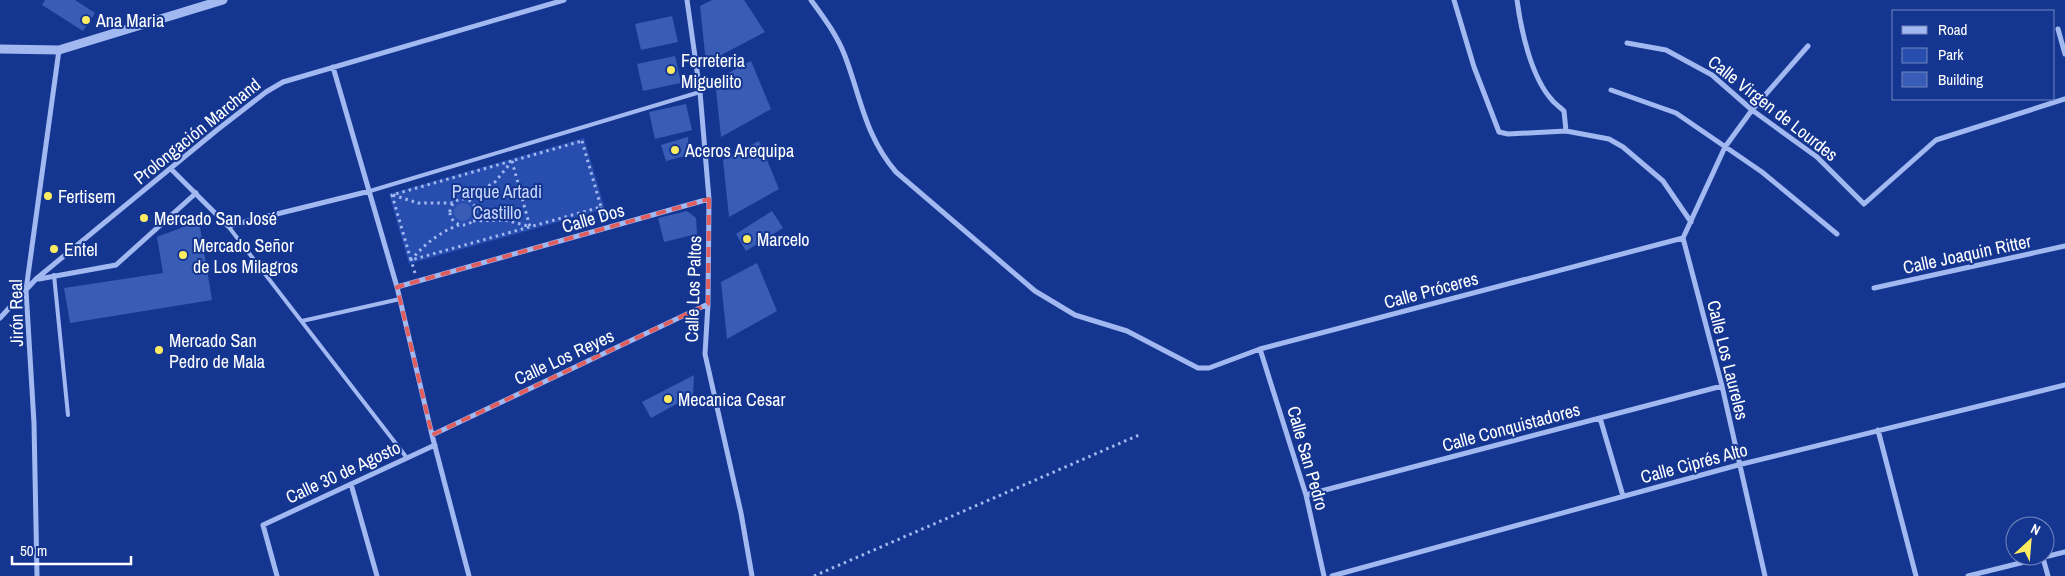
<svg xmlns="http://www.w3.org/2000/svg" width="2065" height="576" font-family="'Archivo Narrow',sans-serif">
  <rect width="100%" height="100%" fill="#153690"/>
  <path fill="#274eaf" d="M 584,138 L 605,209 L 409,264 L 389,194 Z"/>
  <path fill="#395cb7" d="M 45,0 L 75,0 L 95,13 L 83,31 L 42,5 Z
    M 712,0 L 744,0 L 765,32 L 706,63 L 700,6 Z
    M 672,16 L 678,42 L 641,50 L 635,24 Z
    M 675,56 L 681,83 L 643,91 L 637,64 Z
    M 751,61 L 771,109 L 721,137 L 715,80 Z
    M 686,104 L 692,130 L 655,139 L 649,112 Z
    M 688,137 L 689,155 L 666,161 L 661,145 Z
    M 759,141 L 779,189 L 729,217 L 723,160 Z
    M454 212a9 9 0 1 1 18 0a9 9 0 1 1-18 0Z
    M 687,211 L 696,218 L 697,234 L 664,242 L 658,218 Z
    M 772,211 L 783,228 L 746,251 L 736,234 Z
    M 199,221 L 212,300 L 70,323 L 64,288 L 163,273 L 157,237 Z
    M 757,263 L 777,311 L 727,339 L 721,282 Z
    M 694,375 L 693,395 L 651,418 L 642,402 Z"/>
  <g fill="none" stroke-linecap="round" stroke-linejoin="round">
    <path stroke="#a2b8f1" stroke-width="3" stroke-dasharray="2.5 4" stroke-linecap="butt" d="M 582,141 L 601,207 L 411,260 L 392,195 Z
      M 512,161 L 530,227
      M 393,195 L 418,203 L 453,203
      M450 212a13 13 0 1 1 26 0a13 13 0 1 1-26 0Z
      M 466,199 L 495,182 L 512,161
      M 601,207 L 605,218
      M 473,221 L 505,220 L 528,226
      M 415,273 L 411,260 C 424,245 439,232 459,225
      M 814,576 L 1139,435"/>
    <path stroke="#a2b8f1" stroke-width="4" d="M 370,191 L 700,92
      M 228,226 L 407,458
      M 54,275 L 68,415
      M 302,321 L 400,299"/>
    <path stroke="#a2b8f1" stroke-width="5" d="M 687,0 L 700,92 L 709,199 L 708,304 L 705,354 L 741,513 L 752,576
      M 811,0 C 824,18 837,35 845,56 C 861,98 865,136 896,172 L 1035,291 L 1075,315 L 1127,331 L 1198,368 L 1209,368 L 1260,349 L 1683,238
      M 1454,0 L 1474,67 L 1499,132 L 1508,134 L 1566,131 L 1609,139 L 1623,147 L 1663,181 L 1691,222
      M 1517,0 C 1521,30 1531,77 1552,100 C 1555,104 1560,107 1564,111 L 1566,131
      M 2058,29 L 2065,54
      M 1627,43 L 1666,50 L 1712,75 L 1752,110 L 1817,157 L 1864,204 L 1936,140 L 2065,99
      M 333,67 L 397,287 L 432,435 L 469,576
      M 1611,90 L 1676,113 L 1762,172 L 1837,234
      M 171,169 L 228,226 L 370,191
      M 1683,238 L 1722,386 L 1765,576
      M 1683,238 L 1725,147 L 1752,110 L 1808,46
      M 39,279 L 116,265 L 196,193
      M 397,287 L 709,199
      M 1874,288 L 2065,246
      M 0,318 L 36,279 L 217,130 L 266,92 L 283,82 L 564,0
      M 1260,349 L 1306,495 L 1324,576
      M 1600,418 L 1623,496
      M 1878,430 L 1916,576
      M 432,435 L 708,304
      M 351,484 L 377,576
      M 1306,495 L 1722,386
      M 2043,558 L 2048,576
      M 37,576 L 34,423 L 26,290 L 59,50
      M 277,576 L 263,525 L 435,445
      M 1332,576 L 1738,465 L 2065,385
      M 1968,576 L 2065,552"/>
    <path stroke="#a2b8f1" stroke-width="9" d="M 0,49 L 59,50 L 223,0"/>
  </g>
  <path fill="none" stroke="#e05e5e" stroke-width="4" stroke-dasharray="10 6" stroke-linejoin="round" d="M 709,199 L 708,304 L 432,435 L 397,287 Z"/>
  <g fill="#ffec61" stroke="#153690" stroke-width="2">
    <circle cx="86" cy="20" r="5"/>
    <circle cx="671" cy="70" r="5"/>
    <circle cx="675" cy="150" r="5"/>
    <circle cx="48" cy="196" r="5"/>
    <circle cx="144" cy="218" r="5"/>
    <circle cx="747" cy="239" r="5"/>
    <circle cx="54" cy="249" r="5"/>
    <circle cx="183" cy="255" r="5"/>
    <circle cx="159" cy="350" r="5"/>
    <circle cx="668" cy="399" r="5"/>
  </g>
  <g text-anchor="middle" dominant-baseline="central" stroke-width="4" stroke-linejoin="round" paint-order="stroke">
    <g font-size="18" fill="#fff" stroke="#153690" text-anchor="start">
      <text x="96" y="20">Ana Maria</text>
      <text x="681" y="60">Ferreteria<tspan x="681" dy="21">Miguelito</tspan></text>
      <text x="685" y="150">Aceros Arequipa</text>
      <text x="58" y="196">Fertisem</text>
      <text x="154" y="218">Mercado San José</text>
      <text x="757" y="239">Marcelo</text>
      <text x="193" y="245">Mercado Señor<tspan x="193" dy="21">de Los Milagros</tspan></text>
      <text x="64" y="249">Entel</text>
      <text x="169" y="340">Mercado San<tspan x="169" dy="21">Pedro de Mala</tspan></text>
      <text x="678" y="399">Mecanica Cesar</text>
    </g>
    <g font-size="18" fill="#fff" stroke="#153690">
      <text transform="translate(1773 108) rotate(38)">Calle Virgen de Lourdes</text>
      <text transform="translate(197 131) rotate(-39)">Prolongación Marchand</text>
      <text transform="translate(593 218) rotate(-16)">Calle Dos</text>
      <text transform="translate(1967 254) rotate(-12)">Calle Joaquin Ritter</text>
      <text transform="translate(693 289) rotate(-88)">Calle Los Paltos</text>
      <text transform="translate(1431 290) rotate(-15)">Calle Próceres</text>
      <text transform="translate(16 313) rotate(-91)">Jirón Real</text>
      <text transform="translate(564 357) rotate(-25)">Calle Los Reyes</text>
      <text transform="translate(1728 360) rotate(76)">Calle Los Laureles</text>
      <text transform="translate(1511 427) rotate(-15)">Calle Conquistadores</text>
      <text transform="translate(1308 458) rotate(74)">Calle San Pedro</text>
      <text transform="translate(1694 463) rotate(-15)">Calle Ciprés Alto</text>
      <text transform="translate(343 472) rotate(-25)">Calle 30 de Agosto</text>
    </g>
    <g font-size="18" fill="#c9d7fc" stroke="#153690">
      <text x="497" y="191">Parque Artadi<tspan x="497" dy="21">Castillo</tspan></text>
    </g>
  </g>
  <rect x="1892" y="10" width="162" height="90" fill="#153690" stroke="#7386bc"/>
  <rect x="1902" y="26" width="25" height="8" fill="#a2b8f1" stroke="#7386bc"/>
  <text x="1938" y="35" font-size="15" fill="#ffffff">Road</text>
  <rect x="1902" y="48" width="25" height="15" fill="#274eaf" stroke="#7386bc"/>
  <text x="1938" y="60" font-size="15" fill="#ffffff">Park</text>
  <rect x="1902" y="72" width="25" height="15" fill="#395cb7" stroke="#7386bc"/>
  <text x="1938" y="85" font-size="15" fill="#ffffff">Building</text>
  <g transform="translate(2030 541) rotate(26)"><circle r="24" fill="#153690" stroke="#7386bc"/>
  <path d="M0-4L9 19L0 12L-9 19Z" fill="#ffec61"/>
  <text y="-8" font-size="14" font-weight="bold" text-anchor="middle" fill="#ffffff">N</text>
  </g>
  <path d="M12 556v8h119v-8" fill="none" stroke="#ffffff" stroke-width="2.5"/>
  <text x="20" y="556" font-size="15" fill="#ffffff" stroke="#153690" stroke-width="4" paint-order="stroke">50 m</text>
</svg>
